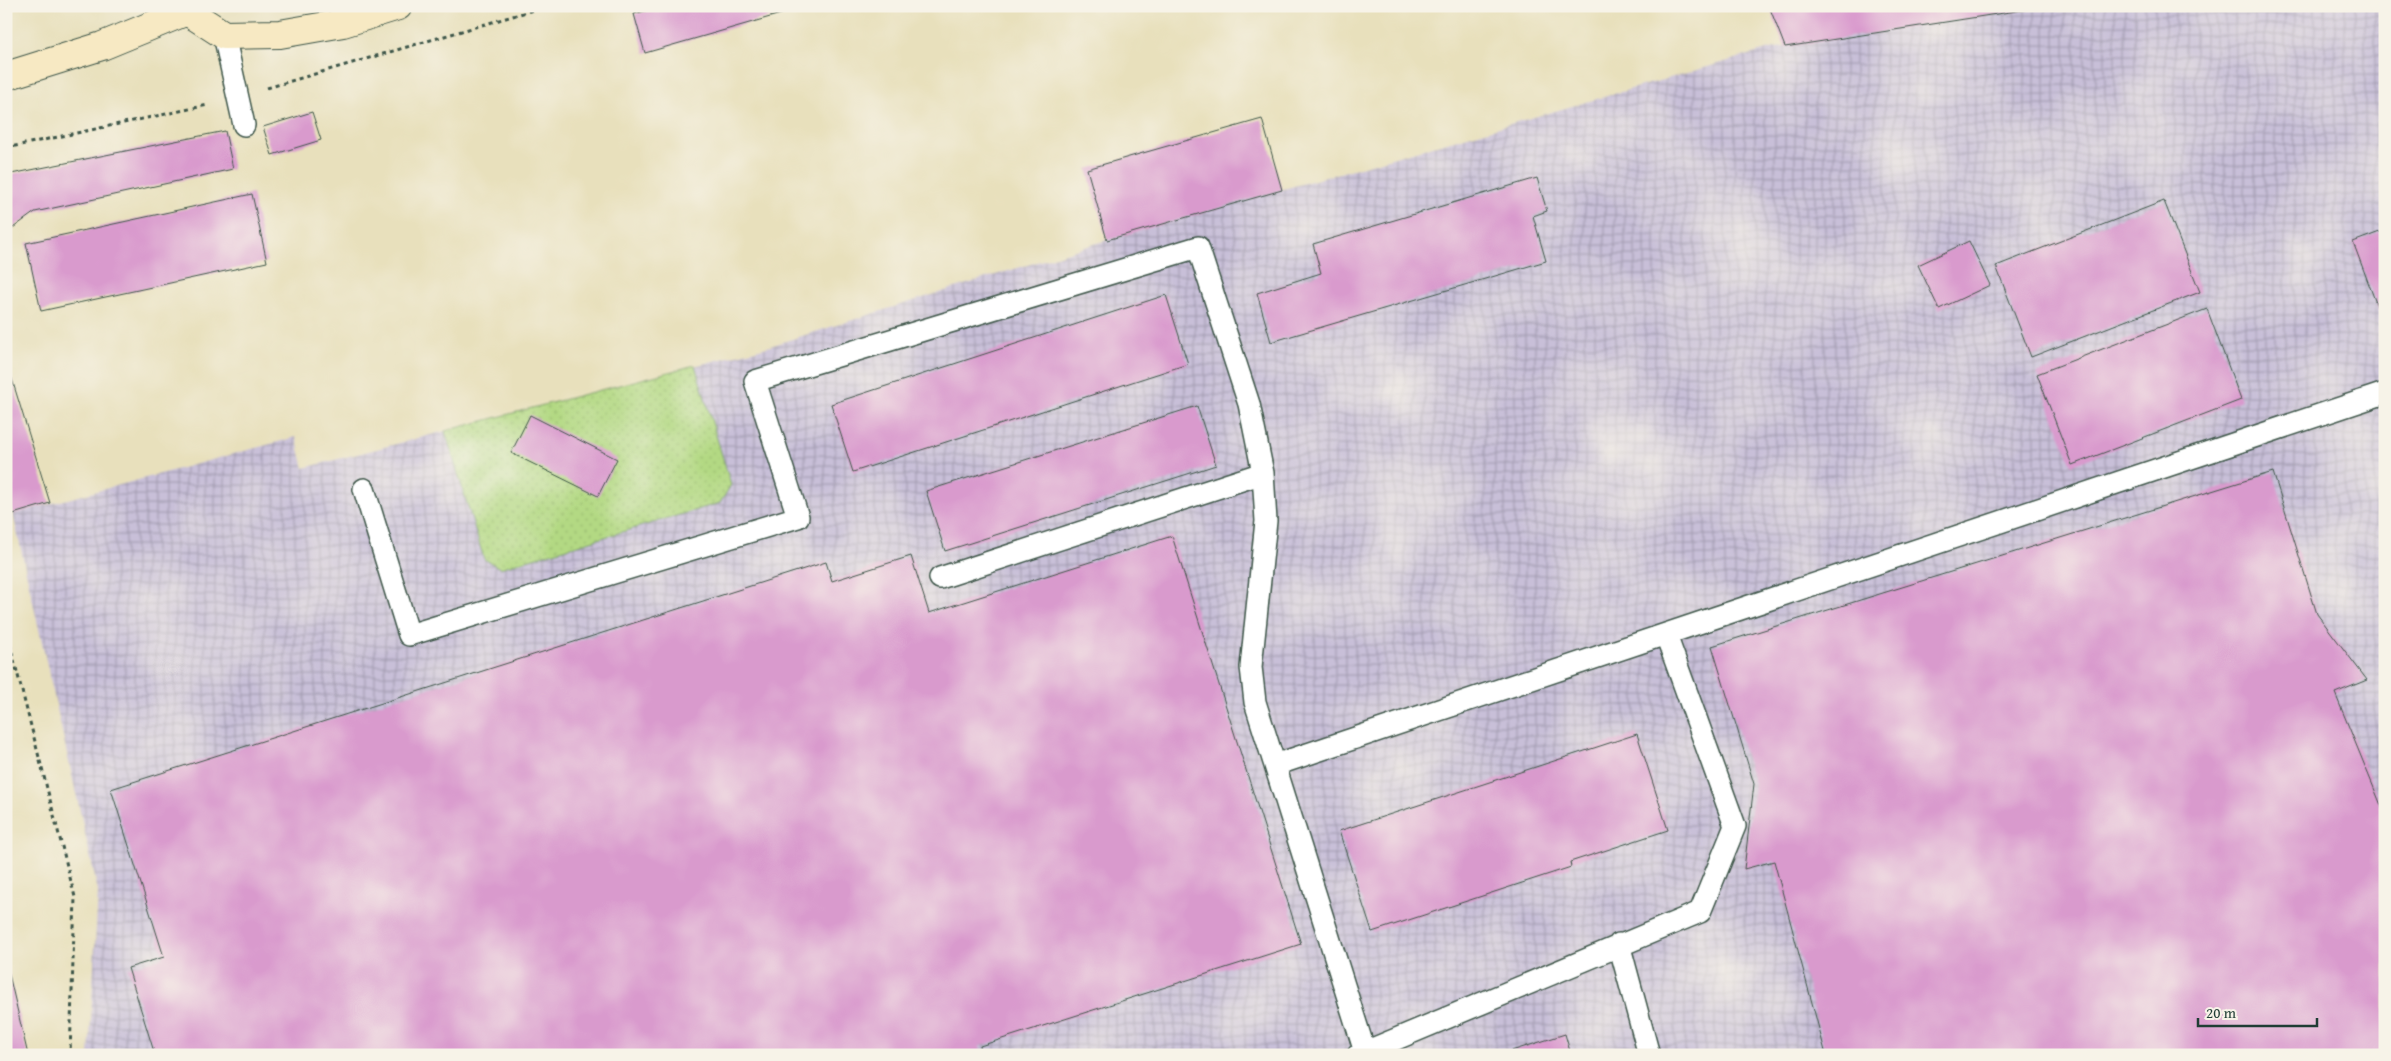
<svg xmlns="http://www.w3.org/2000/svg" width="2391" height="1061" font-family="'Gentium Book Plus',serif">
  <defs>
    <pattern id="industrial-grid" width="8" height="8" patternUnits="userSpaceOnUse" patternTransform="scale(1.25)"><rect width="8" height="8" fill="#c8bfd8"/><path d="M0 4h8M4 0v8" fill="none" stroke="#a29cb0"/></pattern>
    <pattern id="green-dots" width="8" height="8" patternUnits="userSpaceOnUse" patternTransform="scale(1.25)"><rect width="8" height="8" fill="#b3d983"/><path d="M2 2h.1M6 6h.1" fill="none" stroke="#9abb72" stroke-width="1.8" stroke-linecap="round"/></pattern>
  </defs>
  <rect width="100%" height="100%" fill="#f7f3e8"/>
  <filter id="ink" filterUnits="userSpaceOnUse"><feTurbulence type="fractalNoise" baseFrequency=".02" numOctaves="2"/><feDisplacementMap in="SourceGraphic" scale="10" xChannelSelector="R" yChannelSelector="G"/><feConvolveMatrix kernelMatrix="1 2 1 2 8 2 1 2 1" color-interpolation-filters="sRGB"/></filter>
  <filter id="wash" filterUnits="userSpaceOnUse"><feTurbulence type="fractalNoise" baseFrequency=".0096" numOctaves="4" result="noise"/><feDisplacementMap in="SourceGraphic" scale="20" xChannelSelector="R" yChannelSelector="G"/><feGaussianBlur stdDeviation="1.12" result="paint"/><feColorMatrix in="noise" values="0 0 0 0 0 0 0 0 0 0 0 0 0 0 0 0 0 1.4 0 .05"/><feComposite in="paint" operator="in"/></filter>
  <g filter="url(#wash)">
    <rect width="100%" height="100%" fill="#e8e0bc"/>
    <path fill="url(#industrial-grid)" d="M 2049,6 L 2385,6 L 2385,1055 L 89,1055 L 98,891 L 13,514 L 296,437 L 304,468 L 767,347 L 1107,240 L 1770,49 Z"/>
    <path fill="url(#green-dots)" stroke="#698b5c" d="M 695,365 L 731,485 L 720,503 L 500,568 L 484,559 L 445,431 Z"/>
    <g id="blocks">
      <path fill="#d99acd" d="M 663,6 L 805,6 L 805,7 L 645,53 L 634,14 Z
        M 1769,6 L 2042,6 L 2042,7 L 1785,47 Z
        M 312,112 L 321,140 L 272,155 L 263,127 Z
        M 1262,119 L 1282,190 L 1107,240 L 1087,169 Z
        M 225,131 L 233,169 L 35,212 L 6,233 L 6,175 Z
        M 1537,178 L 1547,211 L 1533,216 L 1546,261 L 1271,342 L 1257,293 L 1321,273 L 1313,244 Z
        M 252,194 L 267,262 L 41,311 L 26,243 Z
        M 2164,201 L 2200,292 L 2031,357 L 1996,266 Z
        M 2385,230 L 2385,327 L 2353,242 Z
        M 1969,241 L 1990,285 L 1939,309 L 1918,265 Z
        M 1166,295 L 1188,364 L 853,472 L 831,404 Z
        M 2207,309 L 2241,400 L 2072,465 L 2037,374 Z
        M 7,363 L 50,503 L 13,514 L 6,494 Z
        M 1197,406 L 1216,465 L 945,551 L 926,491 Z
        M 530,415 L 617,459 L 598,496 L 511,453 Z
        M 2273,472 L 2317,614 L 2367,680 L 2335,693 L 2385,815 L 2385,1055 L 1826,1055 L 1774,861 L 1744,869 L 1754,784 L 1712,646 Z
        M 1172,536 L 1301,944 L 980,1046 L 982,1055 L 155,1055 L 128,968 L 164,957 L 111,789 L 826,562 L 832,581 L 911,556 L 929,613 Z
        M 1637,734 L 1668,830 L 1570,862 L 1571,867 L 1372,932 L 1339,831 Z
        M 6,966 L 7,966 L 28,1055 L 6,1055 Z
        M 1565,1034 L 1571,1055 L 1502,1055 L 1502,1054 Z"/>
    </g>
  </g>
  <g filter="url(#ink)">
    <use href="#blocks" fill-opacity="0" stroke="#3d5548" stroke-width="1"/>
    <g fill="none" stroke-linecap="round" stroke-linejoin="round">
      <defs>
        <path id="lane" d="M 224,35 L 244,125
          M 364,489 L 409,635 L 798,517 L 755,381 L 1198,247 L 1249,404 L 1263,473 L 1266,521 L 1251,667 L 1255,702 L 1365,1052
          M 940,578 L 1263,473
          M 1275,765 L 2385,393
          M 1619,944 L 1649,1055
          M 1358,1055 L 1700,912 L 1735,826 L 1666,635"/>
        <path id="secondary" d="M 187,11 L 224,35 L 280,34 L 343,23 L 398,6
          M 6,76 L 102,46 L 187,11"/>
      </defs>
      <use href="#lane" stroke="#3d5548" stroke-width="24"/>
      <use href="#secondary" stroke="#3d5548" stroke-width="30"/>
      <path stroke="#3d5548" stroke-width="3" stroke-dasharray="4 4" stroke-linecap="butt" d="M 267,88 L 547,6
        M 6,148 L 208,105
        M 6,629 L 75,897 L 70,1055"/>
      <use href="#lane" stroke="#fff" stroke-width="21"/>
      <use href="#secondary" stroke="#f7e9c3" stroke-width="28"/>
    </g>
  </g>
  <rect width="2391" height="1061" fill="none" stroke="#f7f3e8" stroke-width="25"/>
  <path d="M2198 1018v8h119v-8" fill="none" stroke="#1f3d34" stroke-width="2.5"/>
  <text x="2206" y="1018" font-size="15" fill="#1f3d34" stroke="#f7f3e8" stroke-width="4" paint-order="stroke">20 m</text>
</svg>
